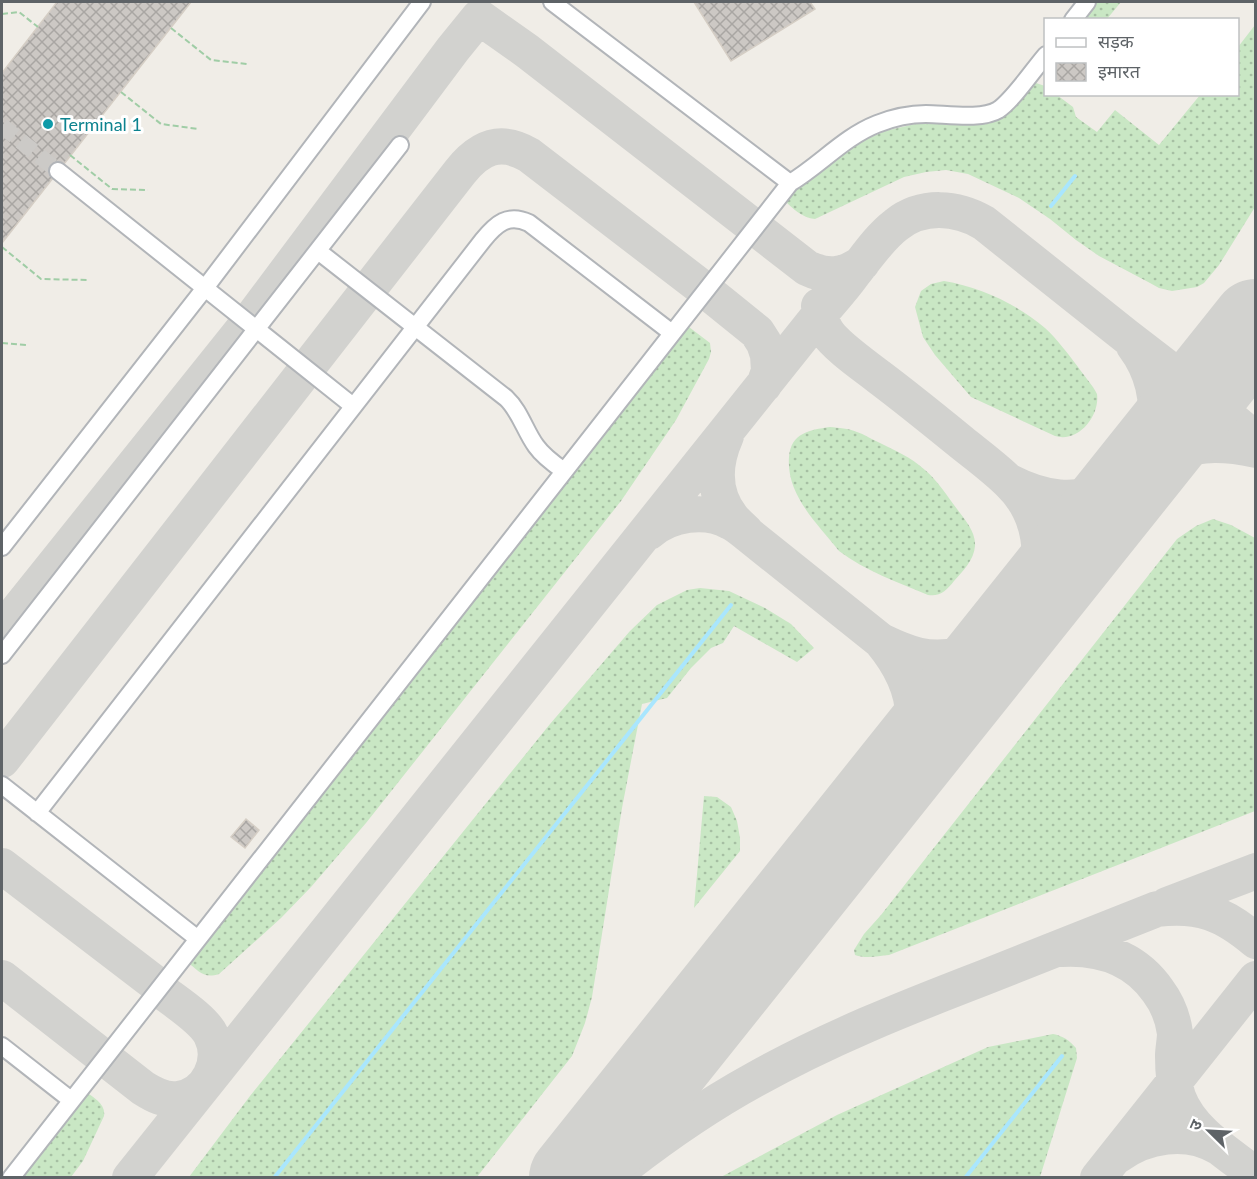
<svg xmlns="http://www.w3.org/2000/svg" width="1257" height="1179" font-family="Lato,'Noto Sans Devanagari',sans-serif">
  <defs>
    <pattern id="grass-dots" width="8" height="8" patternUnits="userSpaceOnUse" patternTransform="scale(1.5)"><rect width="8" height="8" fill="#c9e7c4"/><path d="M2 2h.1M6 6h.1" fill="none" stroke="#a6bfa3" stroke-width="1.8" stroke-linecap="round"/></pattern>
    <pattern id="building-cross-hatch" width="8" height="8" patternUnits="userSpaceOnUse" patternTransform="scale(1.5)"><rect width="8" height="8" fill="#ccc8c4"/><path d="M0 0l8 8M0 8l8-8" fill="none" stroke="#a9a6a3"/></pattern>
  </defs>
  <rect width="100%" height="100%" fill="#f0ede7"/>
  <path fill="url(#grass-dots)" d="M 1096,2 L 1121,2 L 1107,19 L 1085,20 L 1090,9 Z
    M 1255,25 L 1255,207 L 1219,265 L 1204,283 L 1197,287 L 1172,291 L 1159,288 L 1150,283 L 1099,256 L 1076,240 L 1050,219 L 1019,198 L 968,174 L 946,170 L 926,172 L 904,177 L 815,219 C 802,218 792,208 783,199 L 820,173 L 848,149 L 867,139 L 885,131 L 915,124 L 978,124 L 994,121 L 1007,114 L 1033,82 L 1045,86 L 1046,94 L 1057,95 L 1073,107 L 1076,117 L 1097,132 L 1115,110 L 1159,145 L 1200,95 L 1238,94 L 1238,47 Z
    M 944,281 C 980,287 1017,304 1045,328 C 1058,340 1068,354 1078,367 C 1084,376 1092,384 1097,394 C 1100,416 1078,443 1055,436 L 971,397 L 935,355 L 923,337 L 915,307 L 921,291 L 931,284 Z
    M 685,324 L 710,343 L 711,352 L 709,359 L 676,420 L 621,501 L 366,823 L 311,887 L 281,918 L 219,974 C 203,979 199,971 186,961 Z
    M 830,427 C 839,428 848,428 857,432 C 864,434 871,439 878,442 C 894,450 911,457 925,470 C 938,481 947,496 957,509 C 965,520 976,532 975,546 C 974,560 963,571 954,581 C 947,590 940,597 928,595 C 898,582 865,571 839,551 C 817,523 786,495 789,457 C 791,433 809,430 830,427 Z
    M 1213,519 L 1231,525 L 1255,538 L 1255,811 L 889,955 C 878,956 866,959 855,955 L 854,950 L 864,934 L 881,915 L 1177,539 L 1196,526 Z
    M 700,588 L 729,591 L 765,608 L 791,624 L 814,648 L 797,662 L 734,626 L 723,643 L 711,648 L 691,668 L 667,698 L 642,704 L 622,808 L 592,997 L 585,1023 L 572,1056 L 477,1177 L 189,1177 L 250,1096 L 550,724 L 630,631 L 657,605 L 687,590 Z
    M 704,796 L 717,797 L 731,807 L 737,821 L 740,838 L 740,851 L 694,908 Z
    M 1053,1034 C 1063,1036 1069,1040 1076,1048 L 1077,1058 L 1040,1177 L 721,1177 L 837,1115 L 988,1047 Z
    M 85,1091 C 94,1098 106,1104 104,1116 L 83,1161 L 71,1177 L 17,1178 Z"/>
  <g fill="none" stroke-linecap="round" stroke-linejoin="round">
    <path stroke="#a9e6fe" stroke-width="4" d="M 1051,206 L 1075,176
      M 274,1178 L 731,605
      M 965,1178 L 1062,1056"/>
    <path stroke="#d2d2cf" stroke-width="36" d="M 819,306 C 821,316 822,325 827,332 C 836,346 865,366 879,377 C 907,398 934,420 961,442 C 977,455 995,468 1010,483 C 1041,513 1047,558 1031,597 C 1019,626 990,648 960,655 C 928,662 908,654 881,641
      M 1134,346 C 1152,370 1160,400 1154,430 C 1152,444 1145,456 1140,469
      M 726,436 C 714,463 712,493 732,518 C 736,523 741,527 746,532
      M 1010,482 C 1043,499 1075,504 1110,488 C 1118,484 1123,479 1130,475 C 1141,467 1162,458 1175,453 C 1201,442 1228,444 1256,450
      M 649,532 C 670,514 705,508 730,522 C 736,525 741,529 746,533 L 881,641 C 905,670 922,707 908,745 C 904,758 896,771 889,783
      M 2,630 L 248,323 L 453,49 L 479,17 L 527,51 L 807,268 C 828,278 843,276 862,263
      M 2,760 L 460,172 C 479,148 500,138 529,155 L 705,290 L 757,332 L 764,343 L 768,355 L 769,371 L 764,385
      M 2,866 L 160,987 L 163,992 C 176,1002 204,1020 211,1035 C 224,1061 208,1095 178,1099 C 165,1101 154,1095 143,1088 L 2,978
      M 1167,905 L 1256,871
      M 1062,949 C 1101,947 1135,958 1158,991 C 1167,1003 1173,1018 1175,1033 C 1175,1041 1173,1049 1173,1056 C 1173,1069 1174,1085 1178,1097 C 1191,1132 1228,1153 1256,1175
      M 1117,1156 C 1145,1135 1187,1128 1218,1147
      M 130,1178 L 820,314 C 831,301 843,288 853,274 C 866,258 879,238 896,225 C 922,204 957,207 984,223 L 1126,336 L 1200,393 L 1256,440
      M 610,1178 C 655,1142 703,1108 754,1080 C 827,1039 905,1008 983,978 C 1041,955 1099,932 1157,909 C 1199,904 1223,913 1256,941
      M 1098,1178 L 1256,979"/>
    <path stroke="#d2d2cf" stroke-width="90" d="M 574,1178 L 1256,324"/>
  </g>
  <path fill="url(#building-cross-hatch)" stroke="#d5cec5" stroke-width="1.5" d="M 57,2 L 191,2 L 2,243 L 2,73 Z
    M 694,2 L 810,2 L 815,9 L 731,61 Z
    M 246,819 L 259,830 L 245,848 L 231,837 Z"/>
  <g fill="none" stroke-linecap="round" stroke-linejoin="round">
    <path stroke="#cccac7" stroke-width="16" stroke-dasharray="16 8" stroke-linecap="butt" d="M 2,126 L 58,171"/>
    <defs>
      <path id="minor" d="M 552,2 L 790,183
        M 1073,20 L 1087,2
        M 58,171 L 353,406
        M 318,251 L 506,398 C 520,411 525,431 536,446 C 543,456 554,464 564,471
        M 2,547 L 205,288 L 422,2
        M 2,655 L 400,145
        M 2,785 L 198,939
        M 37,813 L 483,240 C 496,224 508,213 529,223 L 672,333
        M 2,1046 L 71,1100
        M 11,1178 L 790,183 C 820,165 844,137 877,124 C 892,118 909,114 926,114 C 945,114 982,120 998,110 C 1013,100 1033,70 1046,55"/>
    </defs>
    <use href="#minor" stroke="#b2b5b9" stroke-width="20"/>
    <path stroke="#a0cda6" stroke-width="2" stroke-dasharray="6 3" stroke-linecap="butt" d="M 2,14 L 19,12 L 38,27
      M 171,28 L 211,60 L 247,64
      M 121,92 L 161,124 L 199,129
      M 70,155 L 112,189 L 148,190
      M 2,247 L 41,279 L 88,280
      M 2,343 L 27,345"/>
    <use href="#minor" stroke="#fff" stroke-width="16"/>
  </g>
  <circle fill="#0f9aa8" stroke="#fff" stroke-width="2" cx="48" cy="124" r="6"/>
  <g text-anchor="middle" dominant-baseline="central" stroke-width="6" stroke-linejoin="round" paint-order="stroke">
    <g font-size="18" fill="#0d838f" stroke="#fff" text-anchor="start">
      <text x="60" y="124">Terminal 1</text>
    </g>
  </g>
  <rect width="1257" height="1179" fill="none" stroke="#5e6367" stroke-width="6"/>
  <rect x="1044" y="18" width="195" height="78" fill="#ffffff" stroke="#bfc1c2" stroke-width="1.5"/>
  <rect x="1056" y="38" width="30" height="9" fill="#ffffff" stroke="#bfc1c2" stroke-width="1.5"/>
  <text x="1098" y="48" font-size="18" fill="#5e6367">सड़क</text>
  <rect x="1056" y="63" width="30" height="18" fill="url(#building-cross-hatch)" stroke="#bfc1c2" stroke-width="1.5"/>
  <text x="1098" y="78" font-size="18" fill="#5e6367">इमारत</text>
  <g transform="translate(1209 1131) rotate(294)" stroke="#ffffff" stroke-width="4.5" paint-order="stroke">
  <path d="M0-4.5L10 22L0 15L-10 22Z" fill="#5e6367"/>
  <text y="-9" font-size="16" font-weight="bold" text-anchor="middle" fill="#5e6367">उ</text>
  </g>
</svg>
